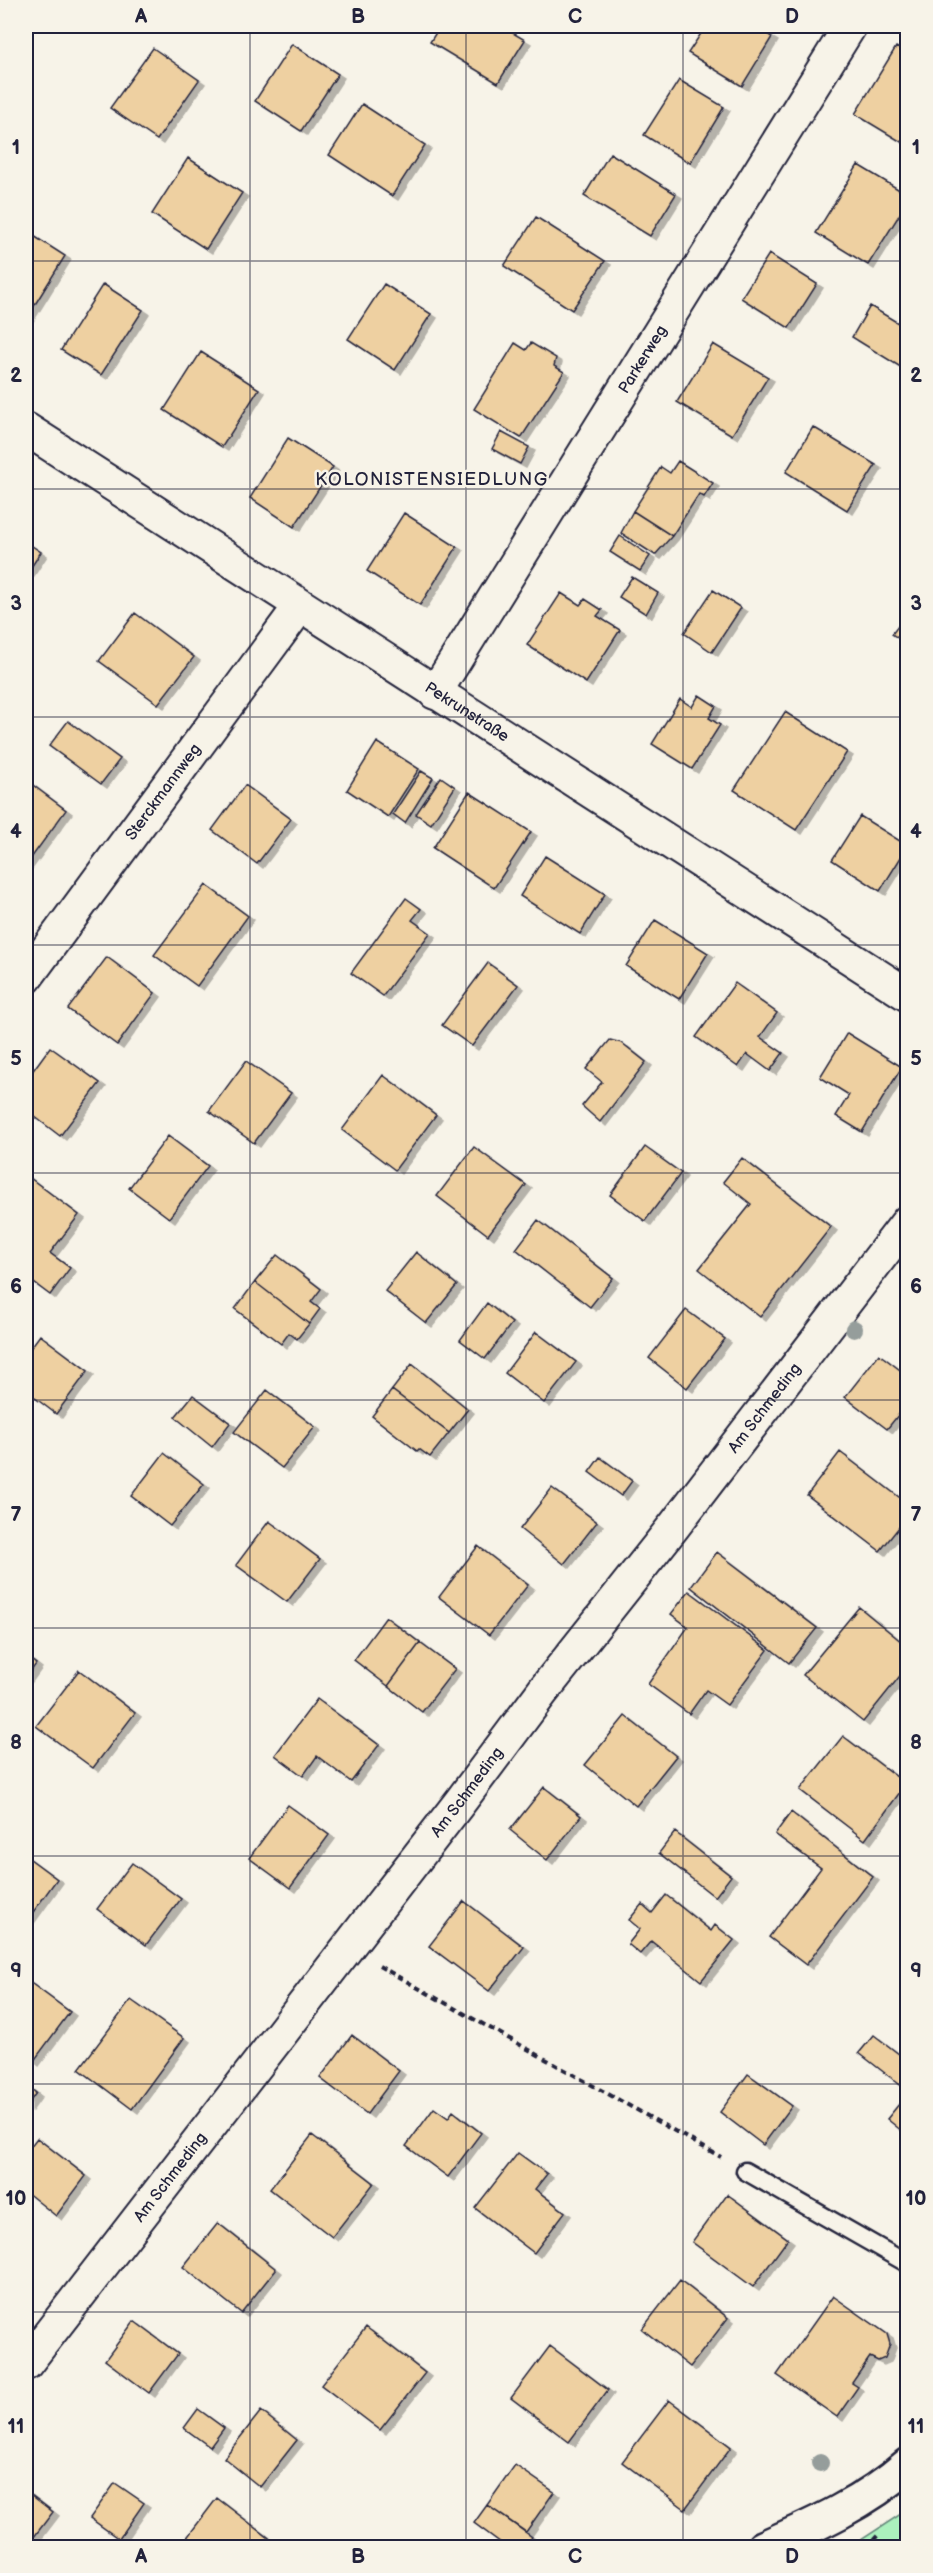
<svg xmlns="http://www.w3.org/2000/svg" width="933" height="2573" font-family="'Balsamiq Sans',sans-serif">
  <defs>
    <filter id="shadow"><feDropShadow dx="6" dy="4" stdDeviation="0" flood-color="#0004"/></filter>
  </defs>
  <rect width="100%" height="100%" fill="#f7f3e8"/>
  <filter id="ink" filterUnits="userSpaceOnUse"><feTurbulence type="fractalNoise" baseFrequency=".0167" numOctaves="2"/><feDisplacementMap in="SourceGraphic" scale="12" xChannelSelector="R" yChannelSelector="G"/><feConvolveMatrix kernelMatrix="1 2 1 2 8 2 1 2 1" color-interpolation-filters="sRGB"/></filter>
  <g filter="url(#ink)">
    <path fill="#abf1bd" stroke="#668a7c" stroke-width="1.5" d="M 907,2510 L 907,2547 L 845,2547 L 858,2542 Z"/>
    <path fill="#eed0a1" stroke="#22223b" stroke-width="1.5" filter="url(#shadow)" d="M 440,26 L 501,26 L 525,40 L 498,83 L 430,42 Z
      M 706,26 L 754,26 L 772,37 L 742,86 L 688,53 Z
      M 292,44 L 338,74 L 301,131 L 255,101 Z
      M 896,47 L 908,54 L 908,146 L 855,114 Z
      M 153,48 L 199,80 L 157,140 L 110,108 Z
      M 679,80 L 724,107 L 690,163 L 644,135 Z
      M 362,104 L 425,145 L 392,196 L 329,155 Z
      M 610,153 L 676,194 L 650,236 L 584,196 Z
      M 188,158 L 242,193 L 206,249 L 152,214 Z
      M 858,165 L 908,195 L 908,201 L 868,265 L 816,233 Z
      M 536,217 L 605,261 L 572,310 L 504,266 Z
      M 26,231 L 65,256 L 26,319 Z
      M 769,254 L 817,284 L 789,328 L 741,298 Z
      M 103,284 L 143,310 L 101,375 L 61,350 Z
      M 384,284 L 431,314 L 395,370 L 348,339 Z
      M 870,306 L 908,329 L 907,371 L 852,337 Z
      M 515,343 L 526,350 L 531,343 L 556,358 L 554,366 L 564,372 L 521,438 L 474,409 Z
      M 713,344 L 768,377 L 732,435 L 677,402 Z
      M 201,352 L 259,389 L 222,447 L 164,410 Z
      M 813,427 L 876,465 L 847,510 L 786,472 Z
      M 501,432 L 529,447 L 520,464 L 492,449 Z
      M 288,438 L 333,467 L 294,527 L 250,498 Z
      M 678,461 L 713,483 L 704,497 L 699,494 L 672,536 L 633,511 L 661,467 L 670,473 Z
      M 633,511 L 672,536 L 655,555 L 621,533 Z
      M 404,513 L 457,547 L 420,605 L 367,571 Z
      M 620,536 L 650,556 L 640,571 L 610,552 Z
      M 26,542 L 41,552 L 26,575 Z
      M 632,577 L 658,593 L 646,614 L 619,597 Z
      M 713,590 L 741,608 L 712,652 L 684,633 Z
      M 561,593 L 580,605 L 585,599 L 602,610 L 597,616 L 620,630 L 586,683 L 527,645 Z
      M 135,613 L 194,657 L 158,704 L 99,661 Z
      M 908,613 L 908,645 L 892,634 Z
      M 699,695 L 716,706 L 709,718 L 720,725 L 692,769 L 652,744 L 680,699 L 692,707 Z
      M 785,712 L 847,752 L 796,830 L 734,790 Z
      M 68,721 L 120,759 L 101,784 L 49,746 Z
      M 377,742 L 419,769 L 388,817 L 347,790 Z
      M 421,771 L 433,778 L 405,823 L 393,814 Z
      M 441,777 L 455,787 L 431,824 L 416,814 Z
      M 26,780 L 66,810 L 26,865 Z
      M 245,785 L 291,819 L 257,864 L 212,830 Z
      M 469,792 L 531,832 L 494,888 L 433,848 Z
      M 860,816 L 908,846 L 880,891 L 832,860 Z
      M 545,856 L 605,894 L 580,934 L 520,896 Z
      M 206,885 L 248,916 L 197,986 L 154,955 Z
      M 406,898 L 421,909 L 412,920 L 430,933 L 383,996 L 351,973 Z
      M 655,920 L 708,953 L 679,999 L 626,966 Z
      M 107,957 L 155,993 L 117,1045 L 68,1009 Z
      M 488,963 L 518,985 L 472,1046 L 442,1025 Z
      M 735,983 L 777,1013 L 760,1037 L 783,1053 L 770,1071 L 747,1054 L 738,1067 L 696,1037 Z
      M 847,1033 L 902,1067 L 862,1132 L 836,1116 L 849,1095 L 820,1077 Z
      M 610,1040 L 622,1043 L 646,1062 L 600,1122 L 582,1106 L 602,1082 L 586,1069 Z
      M 50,1047 L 100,1083 L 60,1136 L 26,1110 L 26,1080 Z
      M 246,1061 L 291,1093 L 254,1143 L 209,1111 Z
      M 383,1075 L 436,1115 L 395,1170 L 342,1130 Z
      M 168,1136 L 208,1166 L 169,1218 L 129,1188 Z
      M 474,1147 L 526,1185 L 488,1235 L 437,1196 Z
      M 645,1147 L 681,1173 L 645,1221 L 610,1195 Z
      M 742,1158 L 831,1227 L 760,1317 L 699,1269 L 751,1204 L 723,1182 Z
      M 26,1175 L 79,1215 L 50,1253 L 70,1268 L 50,1295 L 26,1277 Z
      M 538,1220 L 613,1278 L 590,1307 L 516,1249 Z
      M 416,1252 L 457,1285 L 426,1323 L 385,1291 Z
      M 277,1255 L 321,1289 L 311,1302 L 320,1309 L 309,1324 L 255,1282 Z
      M 255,1282 L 309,1324 L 297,1339 L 289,1333 L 281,1344 L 235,1309 Z
      M 487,1303 L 512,1323 L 485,1359 L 460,1340 Z
      M 686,1310 L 725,1339 L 687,1388 L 649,1358 Z
      M 536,1332 L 576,1362 L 544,1403 L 505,1373 Z
      M 40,1335 L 88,1371 L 56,1414 L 26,1391 L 26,1354 Z
      M 879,1354 L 908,1376 L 908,1403 L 887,1429 L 845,1397 Z
      M 412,1364 L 468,1409 L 449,1433 L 392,1390 Z
      M 267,1390 L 315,1427 L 282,1468 L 234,1432 Z
      M 392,1390 L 449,1433 L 430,1457 L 419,1449 L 417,1451 L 372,1416 Z
      M 193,1395 L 230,1423 L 212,1447 L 175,1417 Z
      M 840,1452 L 908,1504 L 908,1516 L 880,1551 L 807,1495 Z
      M 164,1453 L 204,1484 L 170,1526 L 131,1496 Z
      M 600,1457 L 632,1481 L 621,1496 L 589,1472 Z
      M 552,1488 L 597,1522 L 564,1564 L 520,1529 Z
      M 269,1521 L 320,1559 L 287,1602 L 236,1565 Z
      M 478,1546 L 528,1585 L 489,1635 L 439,1597 Z
      M 717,1552 L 817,1628 L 789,1663 L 691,1587 Z
      M 689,1591 L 768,1650 L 727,1705 L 706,1690 L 689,1714 L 648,1684 L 688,1627 L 671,1614 Z
      M 859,1607 L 908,1647 L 908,1666 L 863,1722 L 803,1675 Z
      M 386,1617 L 420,1643 L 388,1686 L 354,1660 Z
      M 420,1643 L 455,1669 L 422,1712 L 388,1686 Z
      M 26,1656 L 36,1664 L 26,1678 Z
      M 79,1670 L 135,1713 L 93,1768 L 36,1726 Z
      M 317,1699 L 379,1745 L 351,1782 L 317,1756 L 303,1776 L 275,1755 Z
      M 625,1716 L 676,1756 L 636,1806 L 585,1765 Z
      M 843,1736 L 906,1784 L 865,1840 L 800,1790 Z
      M 544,1787 L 581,1816 L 547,1860 L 510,1830 Z
      M 288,1805 L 329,1835 L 290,1888 L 249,1858 Z
      M 791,1812 L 873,1877 L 806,1965 L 769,1937 L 821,1868 L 775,1834 Z
      M 675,1832 L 731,1876 L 715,1897 L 659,1853 Z
      M 26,1856 L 57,1879 L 26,1922 Z
      M 132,1863 L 181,1899 L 146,1945 L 97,1909 Z
      M 666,1895 L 711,1931 L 715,1925 L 734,1940 L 701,1981 L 651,1941 L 640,1954 L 628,1944 L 640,1929 L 629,1920 L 642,1904 L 652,1913 Z
      M 464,1901 L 524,1947 L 489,1991 L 429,1946 Z
      M 28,1981 L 70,2012 L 33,2062 L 26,2056 L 26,1984 Z
      M 131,2000 L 184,2038 L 132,2109 L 79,2069 Z
      M 352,2035 L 399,2071 L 367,2114 L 320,2078 Z
      M 874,2035 L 908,2061 L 908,2091 L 859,2053 Z
      M 748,2074 L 792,2106 L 763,2145 L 720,2112 Z
      M 26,2085 L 36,2093 L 26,2107 Z
      M 908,2093 L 908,2136 L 887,2119 Z
      M 434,2108 L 448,2118 L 453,2111 L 481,2133 L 448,2177 L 406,2146 Z
      M 312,2135 L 374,2183 L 332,2237 L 270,2189 Z
      M 37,2138 L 86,2176 L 56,2216 L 26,2192 L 26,2152 Z
      M 518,2153 L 547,2174 L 535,2189 L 565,2212 L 534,2253 L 475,2208 Z
      M 727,2194 L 788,2239 L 753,2287 L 692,2242 Z
      M 218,2223 L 276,2269 L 241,2313 L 183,2267 Z
      M 680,2280 L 728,2318 L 690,2367 L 642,2329 Z
      M 833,2296 L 887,2334 L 890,2344 L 885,2358 L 878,2361 L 870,2357 L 852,2383 L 858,2387 L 837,2417 L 777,2375 Z
      M 134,2321 L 178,2354 L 149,2393 L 105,2360 Z
      M 366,2327 L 425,2373 L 380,2430 L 321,2385 Z
      M 550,2346 L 608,2390 L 569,2442 L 511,2398 Z
      M 669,2400 L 731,2447 L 685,2509 L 622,2462 Z
      M 198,2409 L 224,2428 L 210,2447 L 184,2428 Z
      M 261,2411 L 297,2440 L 260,2487 L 224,2458 Z
      M 515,2465 L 554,2492 L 526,2532 L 487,2505 Z
      M 115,2483 L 144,2503 L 119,2539 L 90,2518 Z
      M 26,2491 L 53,2512 L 27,2546 L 29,2548 L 26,2548 Z
      M 217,2498 L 269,2538 L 261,2548 L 179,2548 Z
      M 487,2505 L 532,2537 L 525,2548 L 508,2548 L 474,2523 Z
      M 428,2539 L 440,2548 L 422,2548 Z"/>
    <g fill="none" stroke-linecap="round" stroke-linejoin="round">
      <defs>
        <path id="lane" d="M 745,2171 L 908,2264"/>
        <g id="street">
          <path id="s1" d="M 26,429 L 908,995"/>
          <path id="s2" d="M 435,693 L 850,26"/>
          <path id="s3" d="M 26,978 L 300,606"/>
          <path id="s4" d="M 26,2364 L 460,1802 L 543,1691 L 674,1526 L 908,1221"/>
        </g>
        <path id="secondary" d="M 763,2548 C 815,2525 865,2503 908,2465"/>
      </defs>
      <use href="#lane" stroke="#22223b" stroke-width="21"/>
      <use href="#street" stroke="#22223b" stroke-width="36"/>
      <use href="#secondary" stroke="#22223b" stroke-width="38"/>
      <path stroke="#22223b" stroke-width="4" stroke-dasharray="6 4.5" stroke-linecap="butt" d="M 379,1966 L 721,2157
        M 866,2548 L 880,2533"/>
      <use href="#lane" stroke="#f7f3e8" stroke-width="16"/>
      <use href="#street" stroke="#f7f3e8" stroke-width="32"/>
      <use href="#secondary" stroke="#f7f3e8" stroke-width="33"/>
    </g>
    <g fill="#959d9b">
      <circle cx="854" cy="1329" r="9"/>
      <circle cx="820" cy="2463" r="9"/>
    </g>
  </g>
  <path fill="none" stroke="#22223b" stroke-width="1.5" stroke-opacity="0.55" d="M 250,26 L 250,2548M 466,26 L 466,2548M 683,26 L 683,2548M 26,261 L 908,261M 26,489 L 908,489M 26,717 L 908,717M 26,945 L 908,945M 26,1173 L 908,1173M 26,1400 L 908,1400M 26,1628 L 908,1628M 26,1856 L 908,1856M 26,2084 L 908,2084M 26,2312 L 908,2312"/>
  <g text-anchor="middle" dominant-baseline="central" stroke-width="5" stroke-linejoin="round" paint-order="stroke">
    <g font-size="16" fill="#22223b" stroke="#f7f3e8">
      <text stroke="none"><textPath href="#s2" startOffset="393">Parkerweg</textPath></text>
      <text stroke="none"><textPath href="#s1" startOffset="524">Pekrunstraße</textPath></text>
      <text stroke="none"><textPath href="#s3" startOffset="231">Sterckmannweg</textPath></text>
      <text stroke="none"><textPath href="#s4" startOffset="1208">Am Schmeding</textPath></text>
      <text stroke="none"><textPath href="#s4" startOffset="722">Am Schmeding</textPath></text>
      <text stroke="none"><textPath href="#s4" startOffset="236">Am Schmeding</textPath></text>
    </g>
    <g font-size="18" letter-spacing="1.5" fill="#22223b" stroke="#f7f3e8">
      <text x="432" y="479">KOLONISTENSIEDLUNG</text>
    </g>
  </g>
  <rect width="933" height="2573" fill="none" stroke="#f7f3e8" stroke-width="66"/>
  <rect x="33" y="33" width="867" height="2507" fill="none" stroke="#22223b" stroke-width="2"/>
  <g font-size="20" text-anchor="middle" font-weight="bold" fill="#22223b">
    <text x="141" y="23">A</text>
    <text x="358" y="23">B</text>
    <text x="575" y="23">C</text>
    <text x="792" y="23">D</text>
    <text x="16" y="154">1</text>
    <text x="916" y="154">1</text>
    <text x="16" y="382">2</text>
    <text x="916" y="382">2</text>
    <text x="16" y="610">3</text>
    <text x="916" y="610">3</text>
    <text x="16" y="838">4</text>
    <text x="916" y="838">4</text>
    <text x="16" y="1065">5</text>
    <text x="916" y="1065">5</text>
    <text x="16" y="1293">6</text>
    <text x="916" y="1293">6</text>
    <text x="16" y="1521">7</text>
    <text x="916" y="1521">7</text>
    <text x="16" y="1749">8</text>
    <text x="916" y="1749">8</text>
    <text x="16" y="1977">9</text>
    <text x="916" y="1977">9</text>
    <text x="16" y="2205">10</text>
    <text x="916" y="2205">10</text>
    <text x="16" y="2433">11</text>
    <text x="916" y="2433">11</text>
    <text x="141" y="2563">A</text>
    <text x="358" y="2563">B</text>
    <text x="575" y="2563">C</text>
    <text x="792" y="2563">D</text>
  </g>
</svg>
